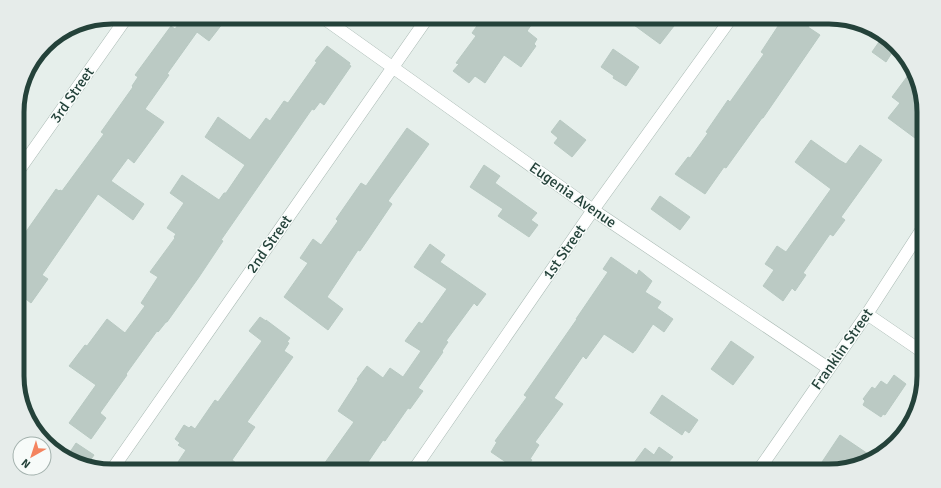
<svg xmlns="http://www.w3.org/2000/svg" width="941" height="488" font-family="Signika,sans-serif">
  <rect width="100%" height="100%" fill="#e6efeb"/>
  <path fill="#bbcac4" stroke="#b8c9c2" d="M 175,17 L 215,17 L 223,23 L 209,41 L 197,32 L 167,74 L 169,75 L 145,109 L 164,122 L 134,163 L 128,158 L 111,181 L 144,204 L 133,220 L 98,194 L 42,275 L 48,279 L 31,303 L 18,293 L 18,243 L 56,189 L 59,191 L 60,190 L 62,191 L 104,134 L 101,132 L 133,87 L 132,86 L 138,77 L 135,75 L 171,26 L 175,29 L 181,21 Z
    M 483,17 L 537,17 L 527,31 L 537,39 L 534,44 L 536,46 L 521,67 L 504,55 L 485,83 L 475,76 L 469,83 L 453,71 L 459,64 L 456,63 L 476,36 L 472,33 Z
    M 623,17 L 681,17 L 660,44 Z
    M 784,17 L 815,17 L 808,27 L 820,35 L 763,118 L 762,118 L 726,168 L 724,167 L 705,194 L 675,174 L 688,157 L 690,158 L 708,133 L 706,132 L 728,100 L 730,102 L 764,54 L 761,52 Z
    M 881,39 L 895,48 L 886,62 L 872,52 Z
    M 327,46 L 350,63 L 349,65 L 351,66 L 324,105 L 320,102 L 314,110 L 312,109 L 221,240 L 223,241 L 199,277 L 167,322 L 166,322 L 158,332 L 157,331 L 126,374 L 127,375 L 100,413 L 106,418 L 91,439 L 69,423 L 96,385 L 69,366 L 85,345 L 87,346 L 107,319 L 125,333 L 145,306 L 141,303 L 158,277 L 150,272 L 175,238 L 174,237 L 176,234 L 167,228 L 184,203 L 170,193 L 182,175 L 219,200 L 224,193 L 226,193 L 245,165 L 205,137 L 218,117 L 250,140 L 266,118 L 270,121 L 284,101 L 288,103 L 317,62 L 315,61 Z
    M 613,49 L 639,67 L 626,86 L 613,78 L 614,76 L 601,67 Z
    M 912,70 L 923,100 L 923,144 L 888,118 L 900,103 L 892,97 Z
    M 560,120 L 586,140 L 572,157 L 554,143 L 558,138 L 551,132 Z
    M 407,128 L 429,144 L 388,201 L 392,204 L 369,238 L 360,251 L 358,250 L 327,297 L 343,309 L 328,330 L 284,297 L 308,263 L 300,258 L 313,239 L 321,245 L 338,221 L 336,219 L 361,183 L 366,186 Z
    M 811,140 L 839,160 L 846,164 L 860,145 L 882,160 L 841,217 L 845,220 L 833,236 L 830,234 L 803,273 L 806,275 L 795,291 L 792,288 L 783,301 L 763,286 L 774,270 L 765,264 L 777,246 L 786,252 L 831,189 L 795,162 Z
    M 484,165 L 500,176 L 495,183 L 537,213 L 531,220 L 538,225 L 529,237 L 498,216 L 503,209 L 470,187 Z
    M 660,196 L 690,217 L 680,230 L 651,209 Z
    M 430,244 L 445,255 L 440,262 L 486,294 L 477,306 L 474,303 L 446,341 L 448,342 L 442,351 L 443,352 L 418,388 L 423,391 L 410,409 L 408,408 L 385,441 L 383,440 L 362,471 L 319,471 L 354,422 L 338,411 L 358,380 L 357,379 L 367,366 L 383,378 L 390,368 L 403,377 L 421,351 L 405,341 L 419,322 L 422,324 L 447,289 L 414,267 Z
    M 611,257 L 637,275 L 639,270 L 652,281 L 645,292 L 661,302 L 657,308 L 673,319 L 664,332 L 653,324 L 635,351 L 634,351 L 633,353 L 604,334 L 586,359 L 583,356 L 554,398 L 563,404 L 535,442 L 539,445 L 530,459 L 532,460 L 524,471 L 519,471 L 491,452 L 497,442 L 495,441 L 527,397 L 524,395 L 577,319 L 576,319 L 608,272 L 603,269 Z
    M 260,317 L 266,321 L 266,320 L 290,338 L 287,342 L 289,343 L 284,351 L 293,357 L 247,422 L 255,427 L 232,460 L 247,471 L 172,471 L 186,450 L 178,445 L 180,443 L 175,439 L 184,425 L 189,428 L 191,426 L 195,429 L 215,400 L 218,402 L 262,341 L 249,331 Z
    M 731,341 L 754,357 L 733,385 L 711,369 Z
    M 894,375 L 906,384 L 885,415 L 883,414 L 881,417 L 863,405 L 865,401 L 863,399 L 872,387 L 875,389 L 881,381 L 887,385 Z
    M 662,395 L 698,420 L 689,433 L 685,430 L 682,435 L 650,413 Z
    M 840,435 L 874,458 L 835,471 L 816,471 Z
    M 76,443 L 94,455 L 87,465 L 70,461 L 66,458 Z
    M 659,447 L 673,457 L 667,464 L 676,471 L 628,471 L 645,448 L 654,455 Z"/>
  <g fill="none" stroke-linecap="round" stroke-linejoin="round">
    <defs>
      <path id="minor" d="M 322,17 L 593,210 L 828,368
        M 17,173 L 127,17
        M 867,314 L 924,353
        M 111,471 L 428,17
        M 413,471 L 593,210 L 732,17
        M 758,471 L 867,314 L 924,226"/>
    </defs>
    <use href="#minor" stroke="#a8b8b2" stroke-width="13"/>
    <use href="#minor" stroke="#fff" stroke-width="12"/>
  </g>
  <g text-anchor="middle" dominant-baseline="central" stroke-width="3" stroke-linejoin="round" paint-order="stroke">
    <g font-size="15" fill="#24423a" stroke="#f7fbf9">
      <text transform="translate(72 95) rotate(-55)">3rd Street</text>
      <text transform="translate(573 195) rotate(35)">Eugenia Avenue</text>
      <text transform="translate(269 244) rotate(-55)">2nd Street</text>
      <text transform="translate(564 252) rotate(-55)">1st Street</text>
      <text transform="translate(842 349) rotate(-55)">Franklin Street</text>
    </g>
  </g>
  <path d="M0 0H941V488H0ZM112 24H829A88 88 0 0 1 917 112V376A88 88 0 0 1 829 464H112A88 88 0 0 1 24 376V112A88 88 0 0 1 112 24Z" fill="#e6ecea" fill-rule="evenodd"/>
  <path fill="none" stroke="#24423a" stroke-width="5" d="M112 24H829A88 88 0 0 1 917 112V376A88 88 0 0 1 829 464H112A88 88 0 0 1 24 376V112A88 88 0 0 1 112 24Z"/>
  <g transform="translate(32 456) rotate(219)"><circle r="19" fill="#f7fbf9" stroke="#a3b1ad"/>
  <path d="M0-3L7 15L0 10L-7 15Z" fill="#f4845f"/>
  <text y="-6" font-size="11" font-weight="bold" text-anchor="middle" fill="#24423a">N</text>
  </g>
</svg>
